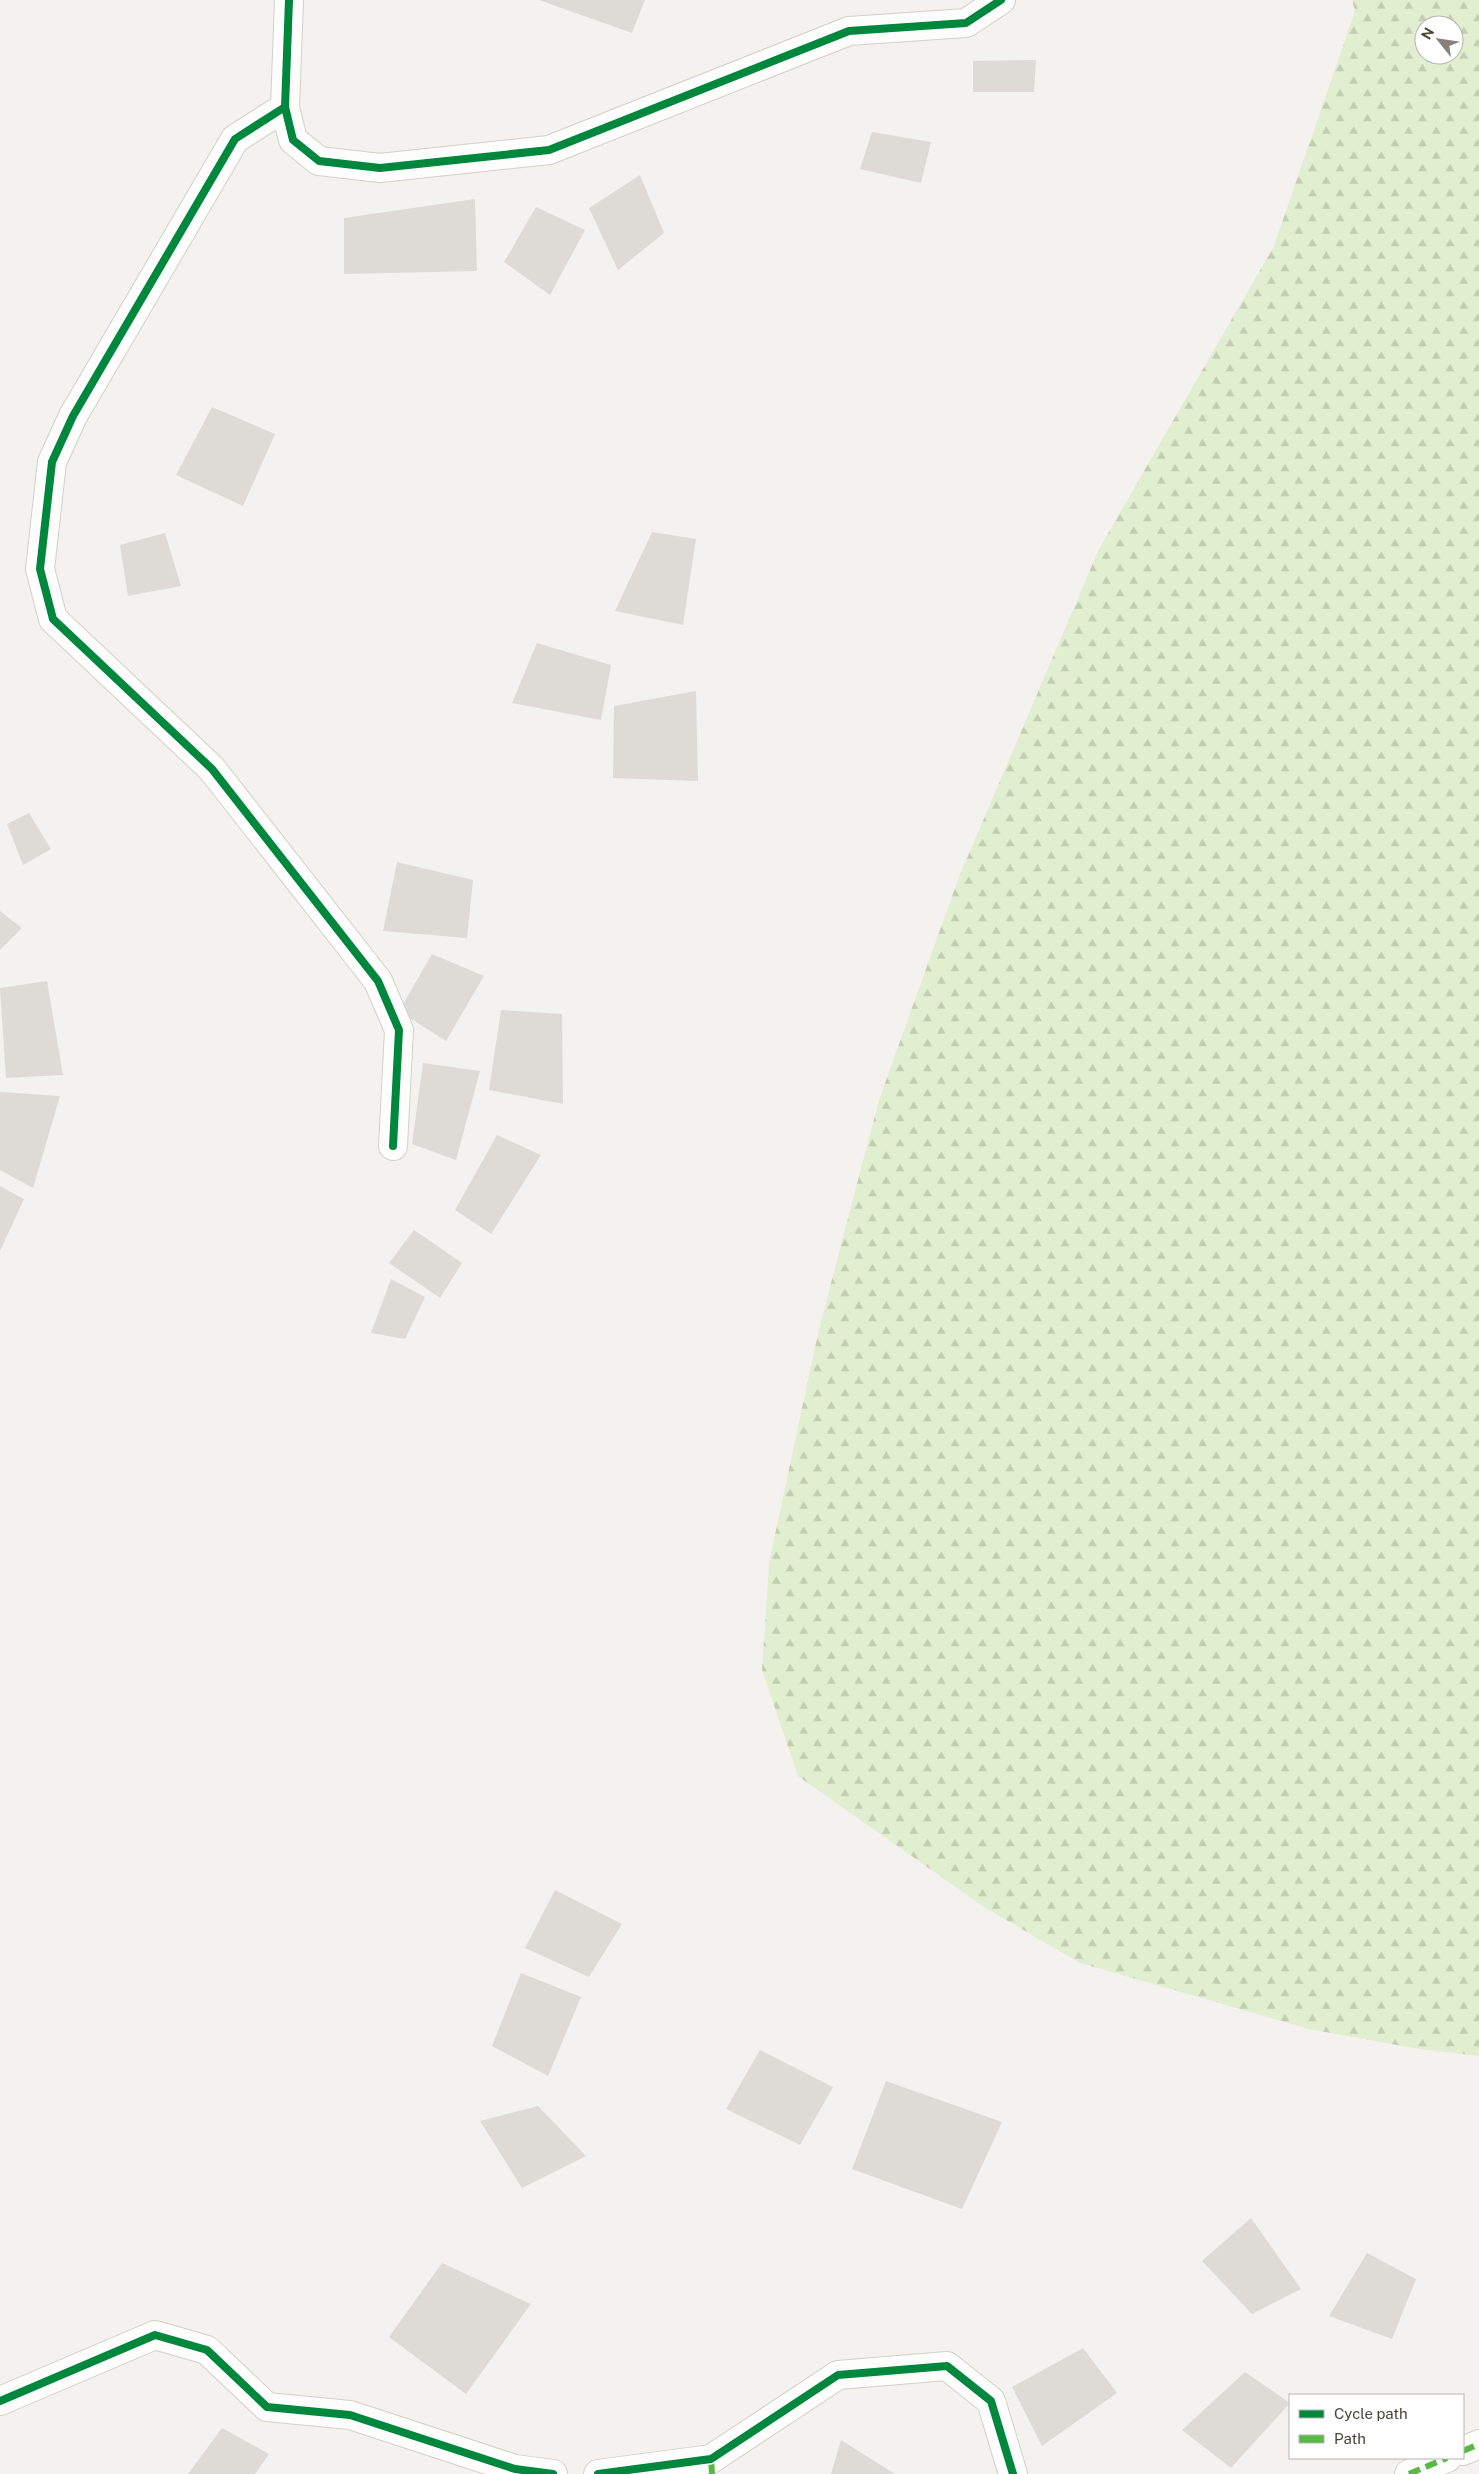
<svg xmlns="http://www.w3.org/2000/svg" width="1479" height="2474" font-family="'Public Sans',sans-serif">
  <defs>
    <pattern id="forest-firs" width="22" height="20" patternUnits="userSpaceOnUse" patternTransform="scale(1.25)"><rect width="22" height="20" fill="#e1eecf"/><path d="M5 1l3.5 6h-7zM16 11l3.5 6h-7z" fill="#c3cdb2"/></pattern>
  </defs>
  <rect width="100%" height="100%" fill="#f4f2ee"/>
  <path fill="url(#forest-firs)" fill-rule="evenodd" d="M 1352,0 L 1479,0 L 1479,2056 L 1419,2049 L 1309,2029 L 1080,1963 L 984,1907 L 798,1776 L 762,1670 L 769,1563 L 819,1329 L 879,1100 L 959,877 L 1099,549 L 1274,246 L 1355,11 ZM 1424,25 L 1454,25 L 1454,55 L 1424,55 Z"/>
  <path fill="#dedbd6" d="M 539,0 L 645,0 L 632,33 Z
    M 1036,60 L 1034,92 L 973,92 L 973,61 Z
    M 872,132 L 931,142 L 921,183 L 860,169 Z
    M 640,175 L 664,233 L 618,270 L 589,208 Z
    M 475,199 L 477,271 L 344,274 L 344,218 Z
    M 536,207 L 585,230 L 550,295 L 504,262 Z
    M 212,407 L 275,434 L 243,506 L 176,475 Z
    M 652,532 L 696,539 L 683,625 L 615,611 Z
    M 165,533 L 181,586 L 128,596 L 120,545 Z
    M 537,643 L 611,665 L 601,720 L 512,703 Z
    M 696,691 L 698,781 L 613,778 L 614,706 Z
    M 29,813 L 51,849 L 23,865 L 7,824 Z
    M 397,862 L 473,880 L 467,938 L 383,931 Z
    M 0,911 L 22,928 L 0,950 Z
    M 432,954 L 484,976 L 446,1041 L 399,1011 Z
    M 47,981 L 63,1075 L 6,1078 L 0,988 Z
    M 501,1010 L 562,1014 L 563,1104 L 489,1090 Z
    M 423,1063 L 480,1071 L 456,1160 L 412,1144 Z
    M 0,1092 L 60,1096 L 33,1188 L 0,1170 Z
    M 497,1135 L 541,1155 L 491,1234 L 455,1210 Z
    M 0,1186 L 24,1199 L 0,1251 Z
    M 414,1230 L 462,1263 L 440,1298 L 389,1263 Z
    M 391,1279 L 425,1297 L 405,1339 L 371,1333 Z
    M 555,1890 L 622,1924 L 589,1977 L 525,1948 Z
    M 521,1973 L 581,1997 L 548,2076 L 492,2046 Z
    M 760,2050 L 833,2087 L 800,2145 L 726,2109 Z
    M 886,2081 L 1002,2122 L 962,2209 L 852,2169 Z
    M 538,2106 L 586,2156 L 522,2188 L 480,2121 Z
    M 1251,2218 L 1301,2289 L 1252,2314 L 1202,2261 Z
    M 1367,2253 L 1416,2279 L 1392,2339 L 1329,2316 Z
    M 442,2263 L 531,2304 L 466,2394 L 389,2337 Z
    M 1083,2348 L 1117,2393 L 1042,2446 L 1012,2387 Z
    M 1245,2372 L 1290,2403 L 1231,2468 L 1182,2430 Z
    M 222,2428 L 269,2454 L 255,2474 L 188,2474 Z
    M 841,2440 L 895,2474 L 831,2474 Z"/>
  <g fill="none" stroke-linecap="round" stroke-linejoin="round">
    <defs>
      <path id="street" d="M 289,0 L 285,107 L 293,140 L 319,161 L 380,168 L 549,150 L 849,31 L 966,23 L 1001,0
        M 285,107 L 235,139 L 73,416 L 52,462 L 40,569 L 53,619 L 212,769 L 378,981 L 399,1030 L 393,1146
        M 0,2401 L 155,2335 L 207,2350 L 267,2407 L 350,2415 L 515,2469 L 553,2474
        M 1463,2451 L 1479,2444
        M 598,2474 L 711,2459 L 838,2375 L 947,2366 L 991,2401 L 1013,2474
        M 1409,2474 L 1447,2458"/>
    </defs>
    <use href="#street" stroke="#d2d0cb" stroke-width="30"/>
    <use href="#street" stroke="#fdfdfc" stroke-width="28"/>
    <path stroke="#58b947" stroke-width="6" stroke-dasharray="12 6" stroke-linecap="butt" d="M 1463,2451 L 1479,2444
      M 712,2474 L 711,2459 L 714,2457
      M 1409,2474 L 1447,2458"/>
    <defs>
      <path id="cycleway" d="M 289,0 L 285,107 L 293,140 L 319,161 L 380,168 L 549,150 L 849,31 L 966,23 L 1001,0
        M 285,107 L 235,139 L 73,416 L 52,462 L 40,569 L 53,619 L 212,769 L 378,981 L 399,1030 L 393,1146
        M 0,2401 L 155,2335 L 207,2350 L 267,2407 L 350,2415 L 515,2469 L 553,2474
        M 598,2474 L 711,2459 L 838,2375 L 947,2366 L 991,2401 L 1013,2474"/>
    </defs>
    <use href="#cycleway" stroke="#fff" stroke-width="11"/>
    <use href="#cycleway" stroke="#00873e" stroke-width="8"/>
  </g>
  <rect x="1289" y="2394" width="175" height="65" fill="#ffffff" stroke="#b7b4b0"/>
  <rect x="1299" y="2410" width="25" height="8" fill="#00873e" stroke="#b7b4b0"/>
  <text x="1334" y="2419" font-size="15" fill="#4b4439">Cycle path</text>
  <rect x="1299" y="2435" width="25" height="8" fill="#58b947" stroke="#b7b4b0"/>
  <text x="1334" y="2444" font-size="15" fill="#4b4439">Path</text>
  <g transform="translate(1439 40) rotate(300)"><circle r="24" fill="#ffffff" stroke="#b7b4b0"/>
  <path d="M0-4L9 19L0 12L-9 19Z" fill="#868178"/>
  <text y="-8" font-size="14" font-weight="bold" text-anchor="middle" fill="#4b4439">N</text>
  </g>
</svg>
